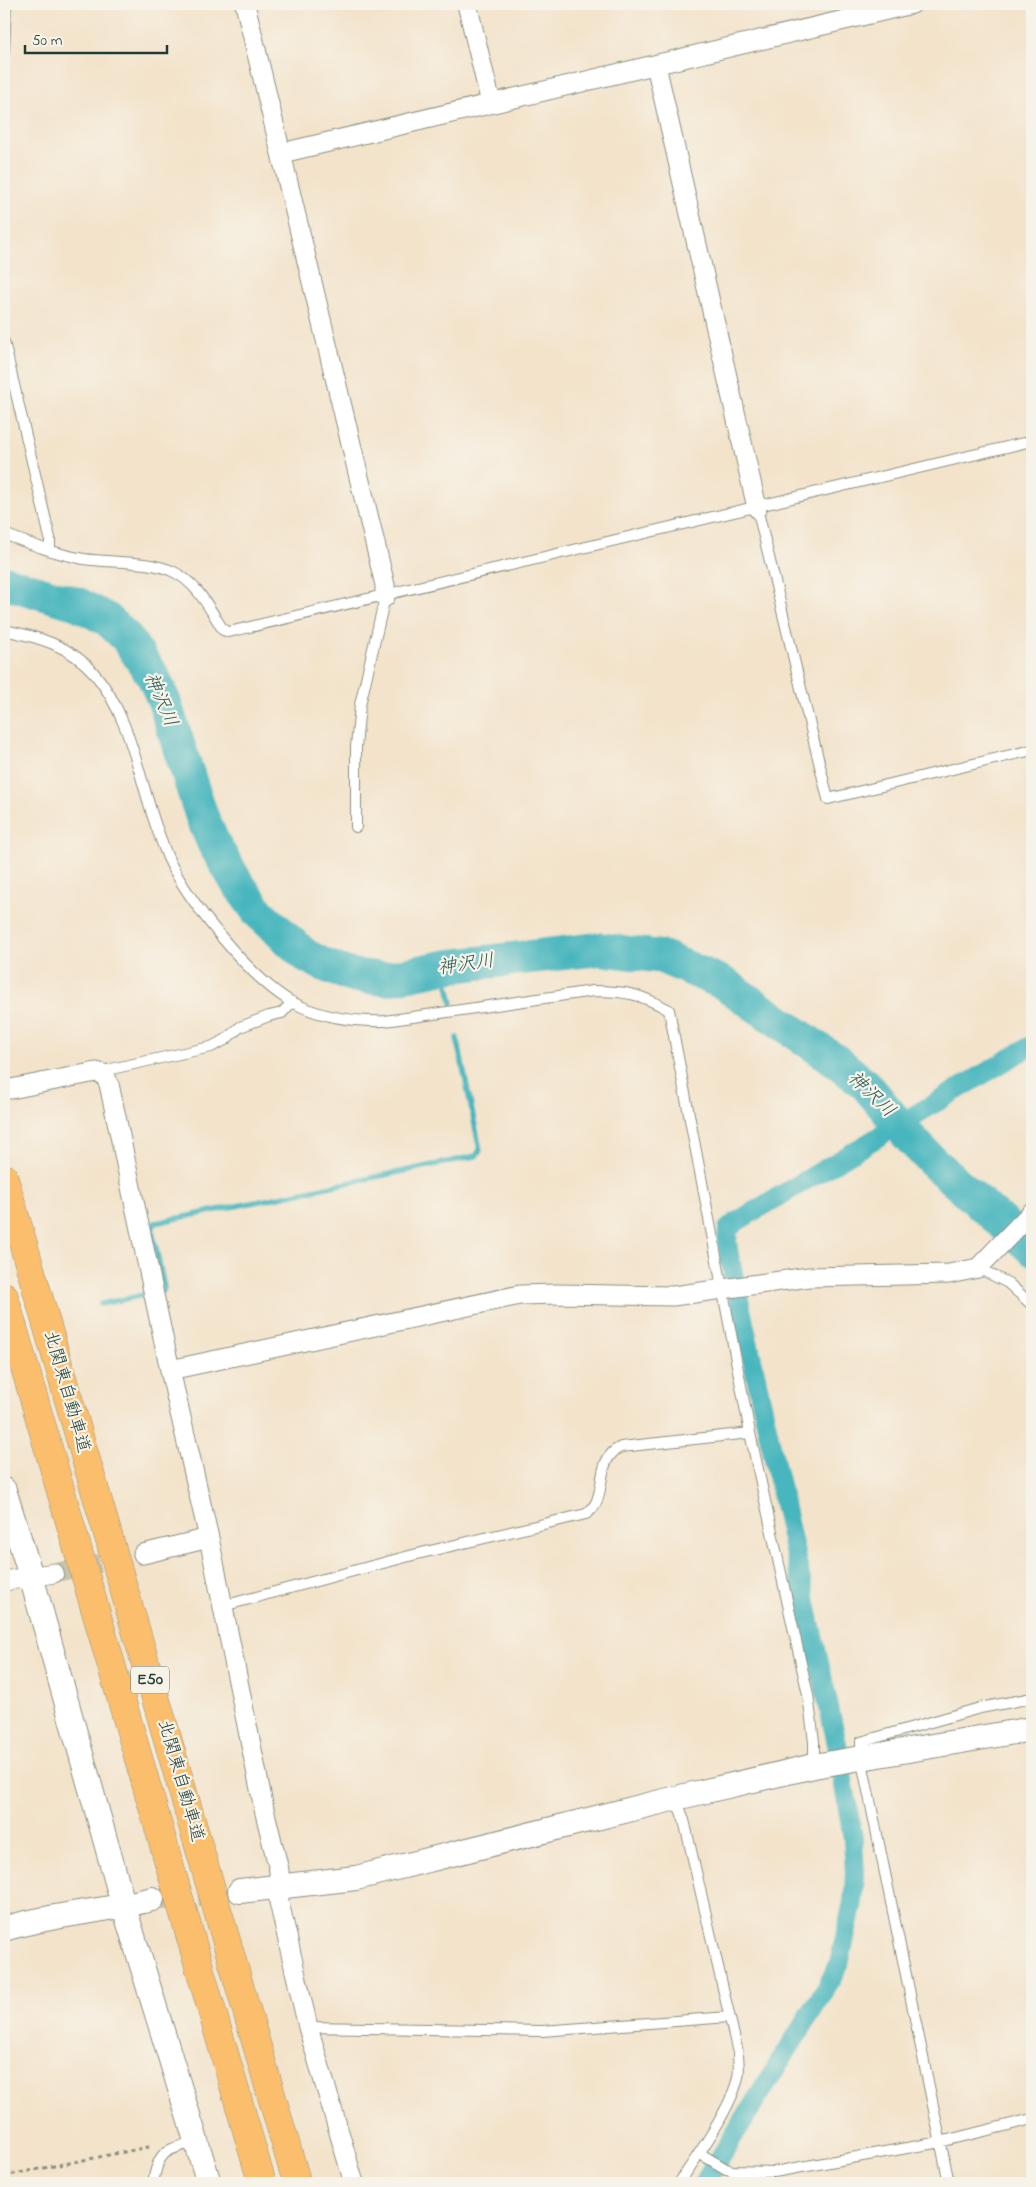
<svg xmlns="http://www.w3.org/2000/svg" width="1036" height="2187" font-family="'Indie Flower','Klee One',sans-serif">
  <rect width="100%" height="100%" fill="#f7f3e8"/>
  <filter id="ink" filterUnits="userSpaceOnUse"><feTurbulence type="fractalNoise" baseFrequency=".02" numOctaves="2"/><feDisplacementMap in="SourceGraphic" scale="10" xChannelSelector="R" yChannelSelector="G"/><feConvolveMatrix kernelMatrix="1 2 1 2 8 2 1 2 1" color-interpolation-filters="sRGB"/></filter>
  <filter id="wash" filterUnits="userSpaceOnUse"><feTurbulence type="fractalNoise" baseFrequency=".0096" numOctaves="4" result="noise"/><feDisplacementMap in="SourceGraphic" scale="20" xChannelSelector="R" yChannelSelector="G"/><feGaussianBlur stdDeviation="1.12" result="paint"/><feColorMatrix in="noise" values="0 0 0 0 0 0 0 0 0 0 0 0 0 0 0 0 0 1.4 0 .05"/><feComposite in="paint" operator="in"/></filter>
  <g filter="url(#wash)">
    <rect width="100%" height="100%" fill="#f3e3cb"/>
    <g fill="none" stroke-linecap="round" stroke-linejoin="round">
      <path stroke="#46b6be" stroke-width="5.5" d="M 444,967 L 452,1003
        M 101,1304 L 163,1291 L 164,1287 L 152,1230 L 155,1223 L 476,1156 L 480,1150 L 457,1038"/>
      <path stroke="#46b6be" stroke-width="20" d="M 704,2183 L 827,1987 L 839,1964 L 853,1902 L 855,1874 L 853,1839 L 837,1744 L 729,1255 L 727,1242 L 728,1229 L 736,1222 L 1032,1045"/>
      <path stroke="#46b6be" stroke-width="34" d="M 4,582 L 78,604 L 108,620 L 126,637 L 154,678 L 164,701 L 202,817 L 214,844 L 236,881 L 259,913 L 305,955 L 324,965 L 350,975 L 385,979 L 444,967 L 599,949 L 662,957 L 723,983 L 835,1060 L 866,1085 L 910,1138 L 933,1162 L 1032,1249"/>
    </g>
  </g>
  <g filter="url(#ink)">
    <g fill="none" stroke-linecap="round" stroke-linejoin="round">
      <path stroke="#c9c2ad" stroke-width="19" stroke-dasharray="19 9" stroke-linecap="butt" d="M 54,1573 L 143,1554"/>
      <path stroke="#c9c2ad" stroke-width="24" stroke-dasharray="24 12" stroke-linecap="butt" d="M 162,1898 L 240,1891"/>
      <defs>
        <path id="service" d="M 4,51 L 6,4
          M 4,342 L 50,538 L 50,551
          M 757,508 L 828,799 L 1032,750
          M 4,534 C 30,544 56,554 84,559 C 111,563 150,560 174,572 C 197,583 210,609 223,630 L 229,632 L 1032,441
          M 4,630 C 38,637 70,645 94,673 C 129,713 139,777 156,826 C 160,837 164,848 168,858 C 188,901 249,977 290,1001 C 319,1017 353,1022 385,1021 L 593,991 C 627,991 640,994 669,1010 L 750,1433 L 808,1695 L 814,1742 L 814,1766
          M 356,827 L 356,747 L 360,705 L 385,597
          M 104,1074 L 111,1069 L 211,1047 L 225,1040 L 240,1027 L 269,1016 L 282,1013 L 292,1002
          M 978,1268 L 1008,1283 L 1032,1305
          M 223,1606 L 413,1555 L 586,1514 C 610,1499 592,1460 621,1447 L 750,1433
          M 676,1798 L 684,1820 L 738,2053 C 738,2061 740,2069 738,2077 C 732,2107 697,2157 679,2183
          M 308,2027 L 542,2031 L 729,2017
          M 699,2153 L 726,2169 L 734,2171 L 774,2172 L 940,2142 L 1032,2119
          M 153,2183 C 159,2148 166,2151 197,2141
          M 949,2183 L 861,1757 L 861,1742 L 980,1708 L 1032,1698"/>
        <path id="minor" d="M 245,4 L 385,585 L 385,597
          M 467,4 L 491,103
          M 656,65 L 757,508
          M 282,153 L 912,4
          M 11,1089 L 96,1072 L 104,1074 L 109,1084 L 170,1370 L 209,1538 L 264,1809 L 279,1870 L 279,1902 L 308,2027 L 354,2183
          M 170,1370 L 520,1295 L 557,1294 L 673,1296 L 809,1277 L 949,1274 L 978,1268 L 1032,1212
          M 143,1554 L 209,1538
          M 4,1581 L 54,1573"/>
        <path id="tertiary" d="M 4,1490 L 31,1576 L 124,1907 L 209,2183
          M 240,1891 L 356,1878 L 676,1798 L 814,1766 L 1032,1729
          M 4,1929 C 52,1914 103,1912 152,1899"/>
        <path id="motorway" d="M 4,1178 L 297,2183
          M 4,1296 L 262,2183"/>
      </defs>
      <use href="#service" stroke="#899080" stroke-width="12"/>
      <use href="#minor" stroke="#899080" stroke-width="21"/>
      <use href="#tertiary" stroke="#899080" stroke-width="26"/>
      <use href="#motorway" stroke="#899080" stroke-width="29"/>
      <path stroke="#899080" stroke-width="3" stroke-dasharray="4 4" stroke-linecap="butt" d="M 4,2176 L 149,2147 L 153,2147"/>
      <use href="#service" stroke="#fff" stroke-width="10"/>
      <use href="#minor" stroke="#fff" stroke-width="19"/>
      <use href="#tertiary" stroke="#fff" stroke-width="24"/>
      <use href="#motorway" stroke="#fabe6d" stroke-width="28"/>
    </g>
  </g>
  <g text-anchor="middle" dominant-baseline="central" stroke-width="4.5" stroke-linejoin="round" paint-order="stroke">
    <rect fill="#f7f3e8" stroke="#60746a" stroke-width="1" x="131" y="1666.5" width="38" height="27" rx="4"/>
    <g font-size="16" font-weight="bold" fill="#1f3d34">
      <text x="150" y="1680">E50</text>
    </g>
    <g font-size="18" fill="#1f3d34" stroke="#f7f3e8">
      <text transform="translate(66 1392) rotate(74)">北関東自動車道</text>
      <text transform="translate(180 1781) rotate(74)">北関東自動車道</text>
    </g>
    <g font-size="19" font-style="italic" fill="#295b56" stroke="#f7f3e8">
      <text transform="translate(160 700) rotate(67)">神沢川</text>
      <text transform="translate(466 965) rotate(-8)">神沢川</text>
      <text transform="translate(871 1095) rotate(44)">神沢川</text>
    </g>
  </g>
  <rect width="1036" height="2187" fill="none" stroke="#f7f3e8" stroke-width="20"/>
  <path d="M25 45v8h142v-8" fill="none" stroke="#1f3d34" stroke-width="2.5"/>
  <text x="32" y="45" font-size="15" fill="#1f3d34" stroke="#f7f3e8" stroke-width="4" paint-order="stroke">50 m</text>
</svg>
